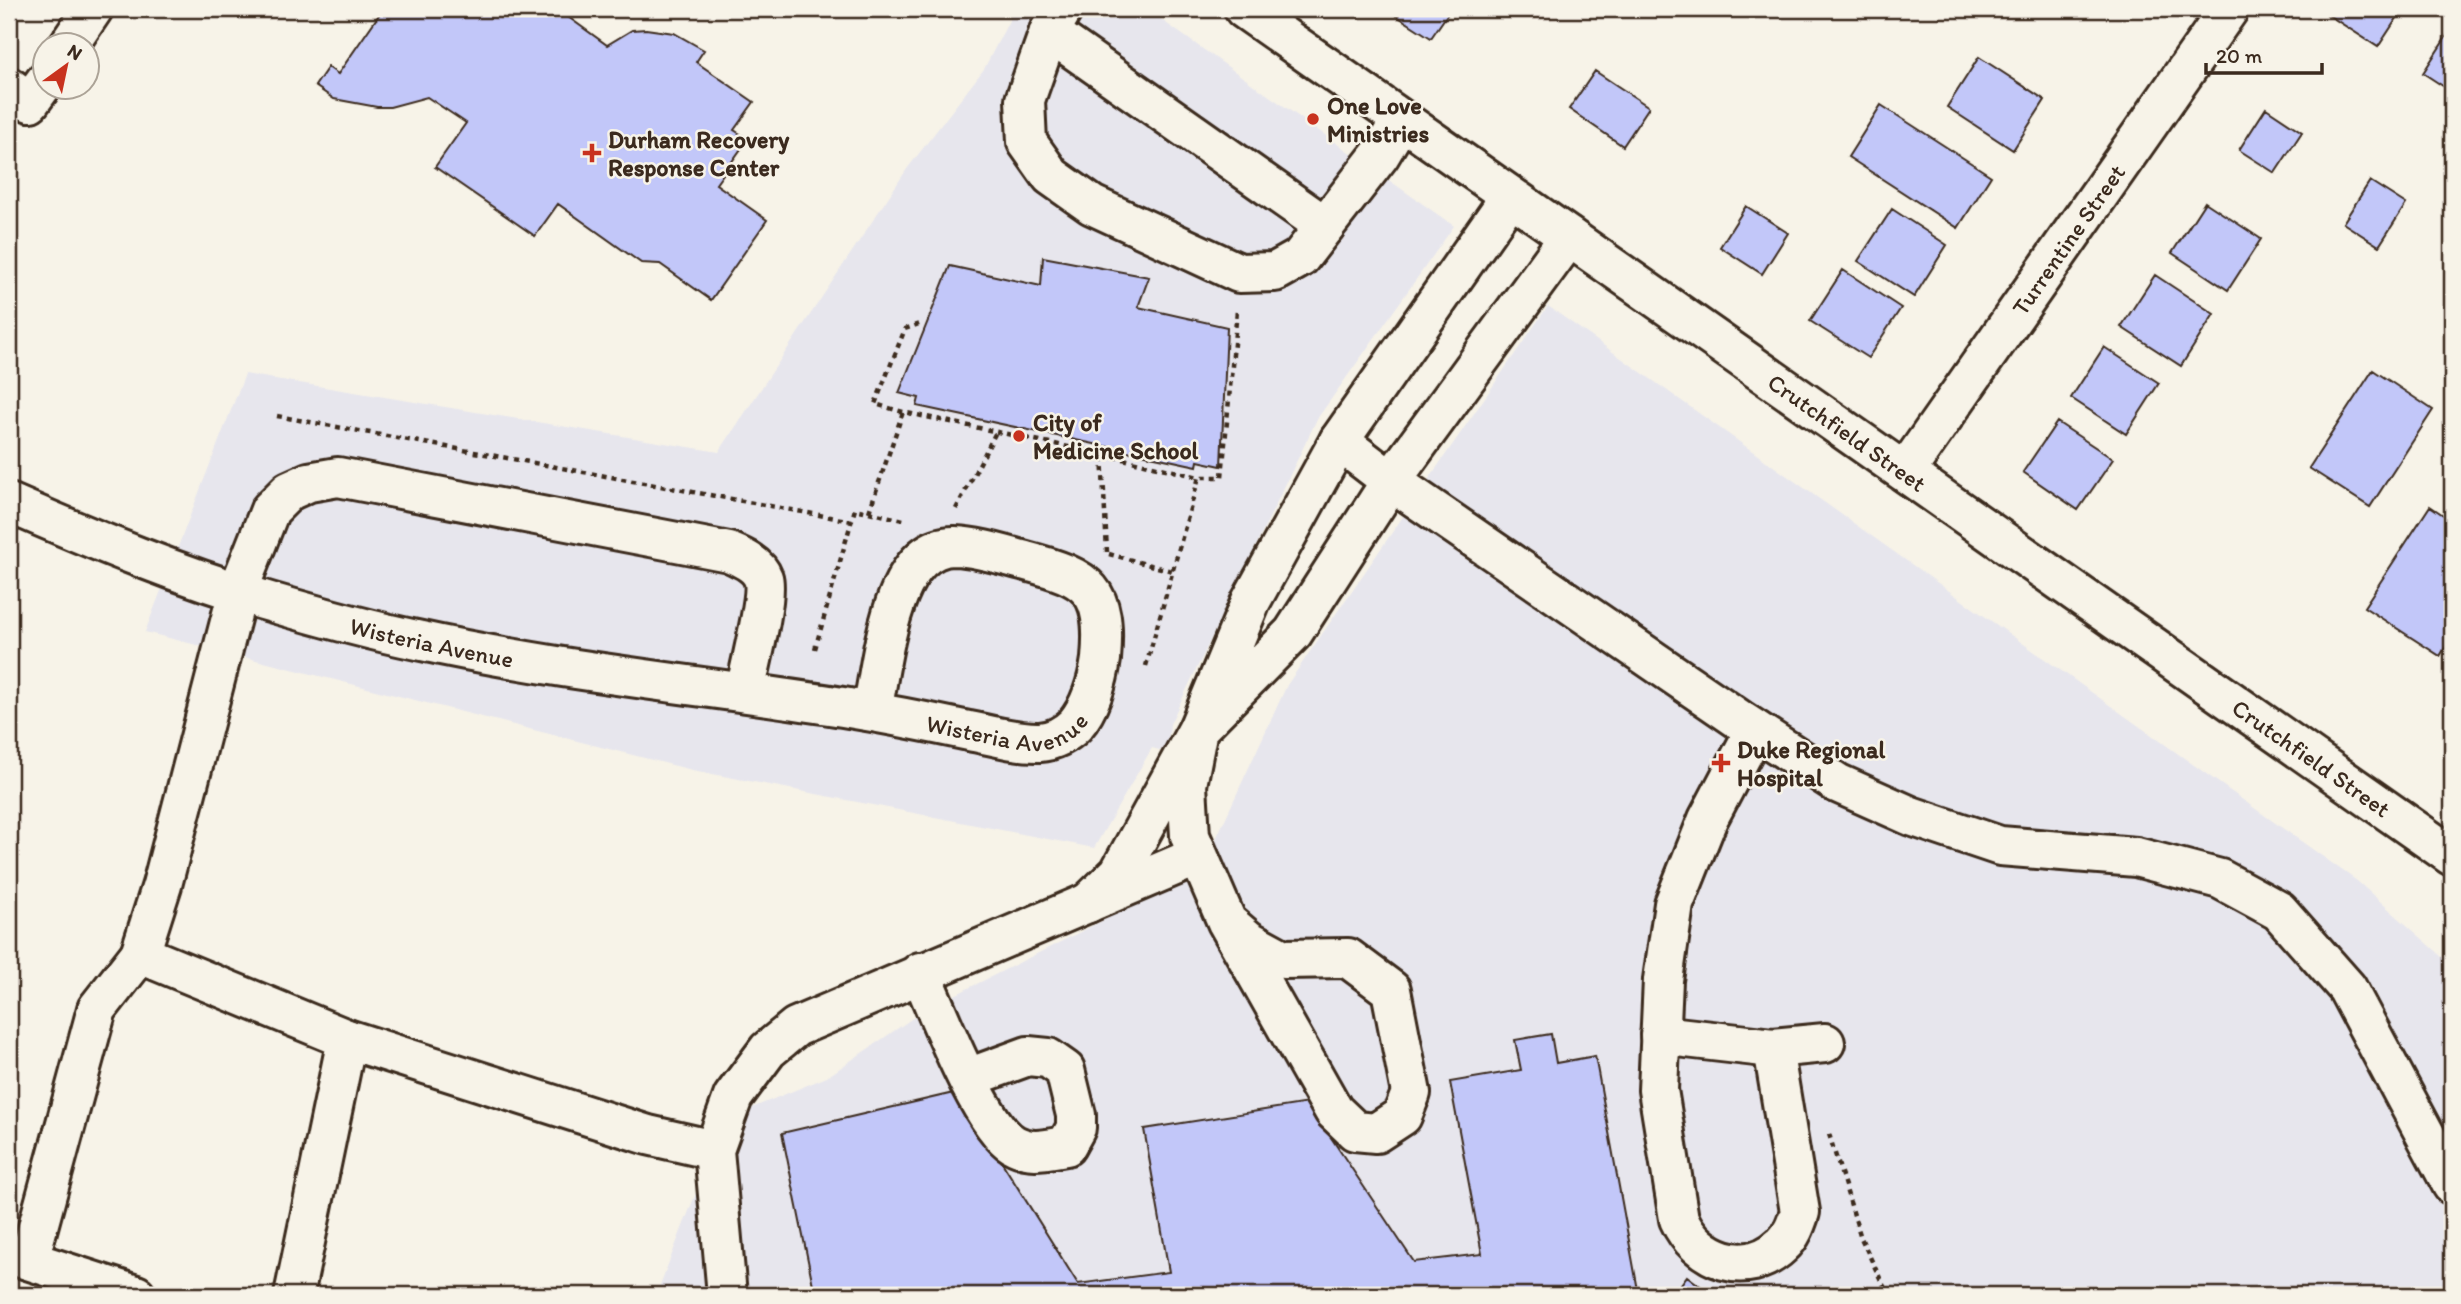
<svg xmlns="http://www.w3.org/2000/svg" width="2461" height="1304" font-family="Itim,sans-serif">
  <rect width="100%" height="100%" fill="#f7f3e8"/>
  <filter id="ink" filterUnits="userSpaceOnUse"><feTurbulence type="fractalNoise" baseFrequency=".0143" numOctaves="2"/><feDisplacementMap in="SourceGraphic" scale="14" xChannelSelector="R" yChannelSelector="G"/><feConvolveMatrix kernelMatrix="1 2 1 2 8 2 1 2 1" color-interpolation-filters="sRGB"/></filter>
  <g filter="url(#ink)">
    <path fill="#e7e6ed" d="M 1015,9 L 1146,9 L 1454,226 L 1317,419 L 1170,724 L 1167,752 L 1152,748 L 1094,848 L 692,770 L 145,632 L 245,374 L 719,452 L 907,169 L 984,69 Z
      M 1548,306 L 2357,881 L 2452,965 L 2452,1295 L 660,1295 L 658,1290 L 725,1119 L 827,1077 L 923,1011 L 1108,918 L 1215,841 L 1287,685 Z"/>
    <path fill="#c2c7f9" stroke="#3b2a1e" stroke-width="2" d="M 383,9 L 557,9 L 607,45 L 632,30 L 646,29 L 674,33 L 704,50 L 696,62 L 754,102 L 734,130 L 748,139 L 716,184 L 767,220 L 711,300 L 660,264 L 641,263 L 558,204 L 535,236 L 435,167 L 466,123 L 427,97 L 390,107 L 377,107 L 334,99 L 315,86 L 328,67 L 338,74 Z
      M 1386,9 L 1451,9 L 1431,38 Z
      M 2319,9 L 2403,9 L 2378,47 Z
      M 2452,28 L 2452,92 L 2423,73 Z
      M 1979,57 L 2045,100 L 2013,150 L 1947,107 Z
      M 1595,71 L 1649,107 L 1623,146 L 1569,109 Z
      M 1881,105 L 1991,176 L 1958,228 L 1848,157 Z
      M 2266,108 L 2302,132 L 2275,173 L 2239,150 Z
      M 2370,181 L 2406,204 L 2379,246 L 2343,223 Z
      M 2205,202 L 2261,239 L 2228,290 L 2172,253 Z
      M 1746,206 L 1788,233 L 1762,274 L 1720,247 Z
      M 1892,209 L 1947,245 L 1914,297 L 1858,261 Z
      M 1043,257 L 1149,277 L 1138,307 L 1227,327 L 1221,466 L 1198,461 L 1197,466 L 917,406 L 919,398 L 899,393 L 950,266 L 1041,286 Z
      M 1843,270 L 1901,308 L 1868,358 L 1810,321 Z
      M 2155,275 L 2214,314 L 2181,366 L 2121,327 Z
      M 2104,347 L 2159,383 L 2126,434 L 2071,398 Z
      M 2373,370 L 2433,410 L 2370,507 L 2309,468 Z
      M 2057,422 L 2113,459 L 2078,510 L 2023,472 Z
      M 2430,506 L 2452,521 L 2452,637 L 2440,656 L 2364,607 Z
      M 1551,1034 L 1556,1063 L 1595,1056 L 1638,1290 L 1611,1295 L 815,1295 L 782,1133 L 958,1092 L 1078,1284 L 1169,1272 L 1144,1129 L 1308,1103 L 1414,1262 L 1482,1254 L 1450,1082 L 1521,1070 L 1515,1040 Z
      M 1687,1276 L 1703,1288 L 1698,1295 L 1673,1295 Z"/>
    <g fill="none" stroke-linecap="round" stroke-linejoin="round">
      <defs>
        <g id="minor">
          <path d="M 1063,9 L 1049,32 L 1025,100 L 1027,142 L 1051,176 L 1092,205 L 1239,273 L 1275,272 L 1300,258 L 1380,155 L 1401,120"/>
          <path id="s1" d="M 1244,9 L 2452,856"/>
          <path d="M 1049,32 L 1325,226"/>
          <path d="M 68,46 L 93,9"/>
          <path d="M 9,87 L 30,102 L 46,80"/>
          <path d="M 1339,441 L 1391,481 L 1740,720 L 1837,783 L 1911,816 L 2000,846 L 2136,857 L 2220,879 L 2279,911 L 2347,988 L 2452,1185"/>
          <path id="s2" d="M 1905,472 L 2229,9"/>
          <path id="s3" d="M 9,503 C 94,540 181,576 270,602 C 318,616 368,630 417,640 C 558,671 701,685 843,707 C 886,714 927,722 969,731 C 992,735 1017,743 1040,742 C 1053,741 1066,734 1075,725 C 1090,708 1098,681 1101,659 C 1107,589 1090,578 1026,561 C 1003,555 979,547 955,546 C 890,545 882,665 872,711"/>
          <path d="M 1755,730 L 1708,819 L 1674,904 L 1663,980 L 1658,1090 L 1679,1219 C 1697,1260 1747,1279 1782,1245 C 1792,1236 1796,1224 1800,1212 L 1773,1048"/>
          <path d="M 1088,903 L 1119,873 L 1198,729 L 1251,601 L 1339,441 L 1510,197"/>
          <path d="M 1227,922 L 1248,940 L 1283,959 L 1348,958 L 1391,990 L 1411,1093 L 1402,1116 L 1376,1133 L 1355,1131 L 1334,1111 L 1227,922 L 1190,836 L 1187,785 L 1198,729 L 1293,633 L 1391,481 L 1569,237"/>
          <path d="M 920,972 C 937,1010 980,1124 1013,1144 C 1030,1154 1047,1149 1066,1146 L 1076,1128 L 1076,1115 L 1065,1070 L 1048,1058 L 1028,1056 L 968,1078"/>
          <path d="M 1660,1035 L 1773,1048 L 1825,1043"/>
          <path d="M 347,1039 L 648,1135 L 714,1150"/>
          <path d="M 9,1254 L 136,1295"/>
          <path d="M 29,1260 L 97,1009 L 140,954"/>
          <path d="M 294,1295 L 347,1039 L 140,954 L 162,885 L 238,591 L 270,510 L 289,491 L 309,482 L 338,477 L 729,552 C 741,557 758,564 763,578 C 769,594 749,671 745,692"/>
          <path d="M 727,1295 L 714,1150 L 733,1097 L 768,1050 L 796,1027 L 1198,856"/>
        </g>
      </defs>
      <use href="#minor" stroke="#3b2a1e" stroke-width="44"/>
      <path stroke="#3b2a1e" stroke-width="4.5" stroke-dasharray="5 5" stroke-linecap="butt" d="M 919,324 L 905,329 L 875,404 L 903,412 L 1102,454
        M 277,416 L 852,521
        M 956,509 L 996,432
        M 869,512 L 903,412
        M 1107,552 L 1102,454 L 1199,477
        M 1109,554 L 1172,571
        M 815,649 L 855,509 L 908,521
        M 1146,666 L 1199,477 L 1222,477 L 1237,310
        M 1829,1134 L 1861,1238 L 1888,1295"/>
      <use href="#minor" stroke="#f7f3e8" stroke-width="38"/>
    </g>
  </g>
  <g fill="#c8321e" stroke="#f7f3e8" stroke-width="2.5">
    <circle cx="1313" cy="119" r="7"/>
    <path d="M588.5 142.5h7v7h7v7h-7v7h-7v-7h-7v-7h7z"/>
    <circle cx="1019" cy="436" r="7"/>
    <path d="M1717.5 752.5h7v7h7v7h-7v7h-7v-7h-7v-7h7z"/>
  </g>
  <g text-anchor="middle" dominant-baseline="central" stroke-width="5" stroke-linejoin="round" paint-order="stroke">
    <g font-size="24" font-weight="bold" fill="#3b2a1e" stroke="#f7f3e8" text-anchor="start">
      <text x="1327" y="105">One Love<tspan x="1327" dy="28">Ministries</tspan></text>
      <text x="608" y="139">Durham Recovery<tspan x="608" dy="28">Response Center</tspan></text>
      <text x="1033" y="422">City of<tspan x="1033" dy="28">Medicine School</tspan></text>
      <text x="1737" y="749">Duke Regional<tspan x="1737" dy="28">Hospital</tspan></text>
    </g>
    <g font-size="24" fill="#3b2a1e" stroke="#f7f3e8">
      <text stroke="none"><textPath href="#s2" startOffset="284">Turrentine Street</textPath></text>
      <text stroke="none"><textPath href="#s1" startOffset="737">Crutchfield Street</textPath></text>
      <text stroke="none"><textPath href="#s3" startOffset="446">Wisteria Avenue</textPath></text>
      <text stroke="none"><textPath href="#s3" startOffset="1031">Wisteria Avenue</textPath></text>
      <text stroke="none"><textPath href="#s1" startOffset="1304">Crutchfield Street</textPath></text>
    </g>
  </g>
  <rect width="2461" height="1304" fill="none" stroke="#f7f3e8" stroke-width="35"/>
  <rect x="18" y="18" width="2426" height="1269" fill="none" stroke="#3b2a1e" stroke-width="2.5" filter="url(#ink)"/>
  <g transform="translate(66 66) rotate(33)"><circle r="33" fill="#f7f3e8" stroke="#aca397" stroke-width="2"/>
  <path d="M0-5L12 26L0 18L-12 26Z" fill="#c8321e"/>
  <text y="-10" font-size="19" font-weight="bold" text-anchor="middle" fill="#3b2a1e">N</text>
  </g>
  <path d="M2206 63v10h116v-10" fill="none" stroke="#3b2a1e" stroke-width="3.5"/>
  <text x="2216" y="63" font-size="21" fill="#3b2a1e" stroke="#f7f3e8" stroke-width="5" paint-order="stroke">20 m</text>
</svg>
